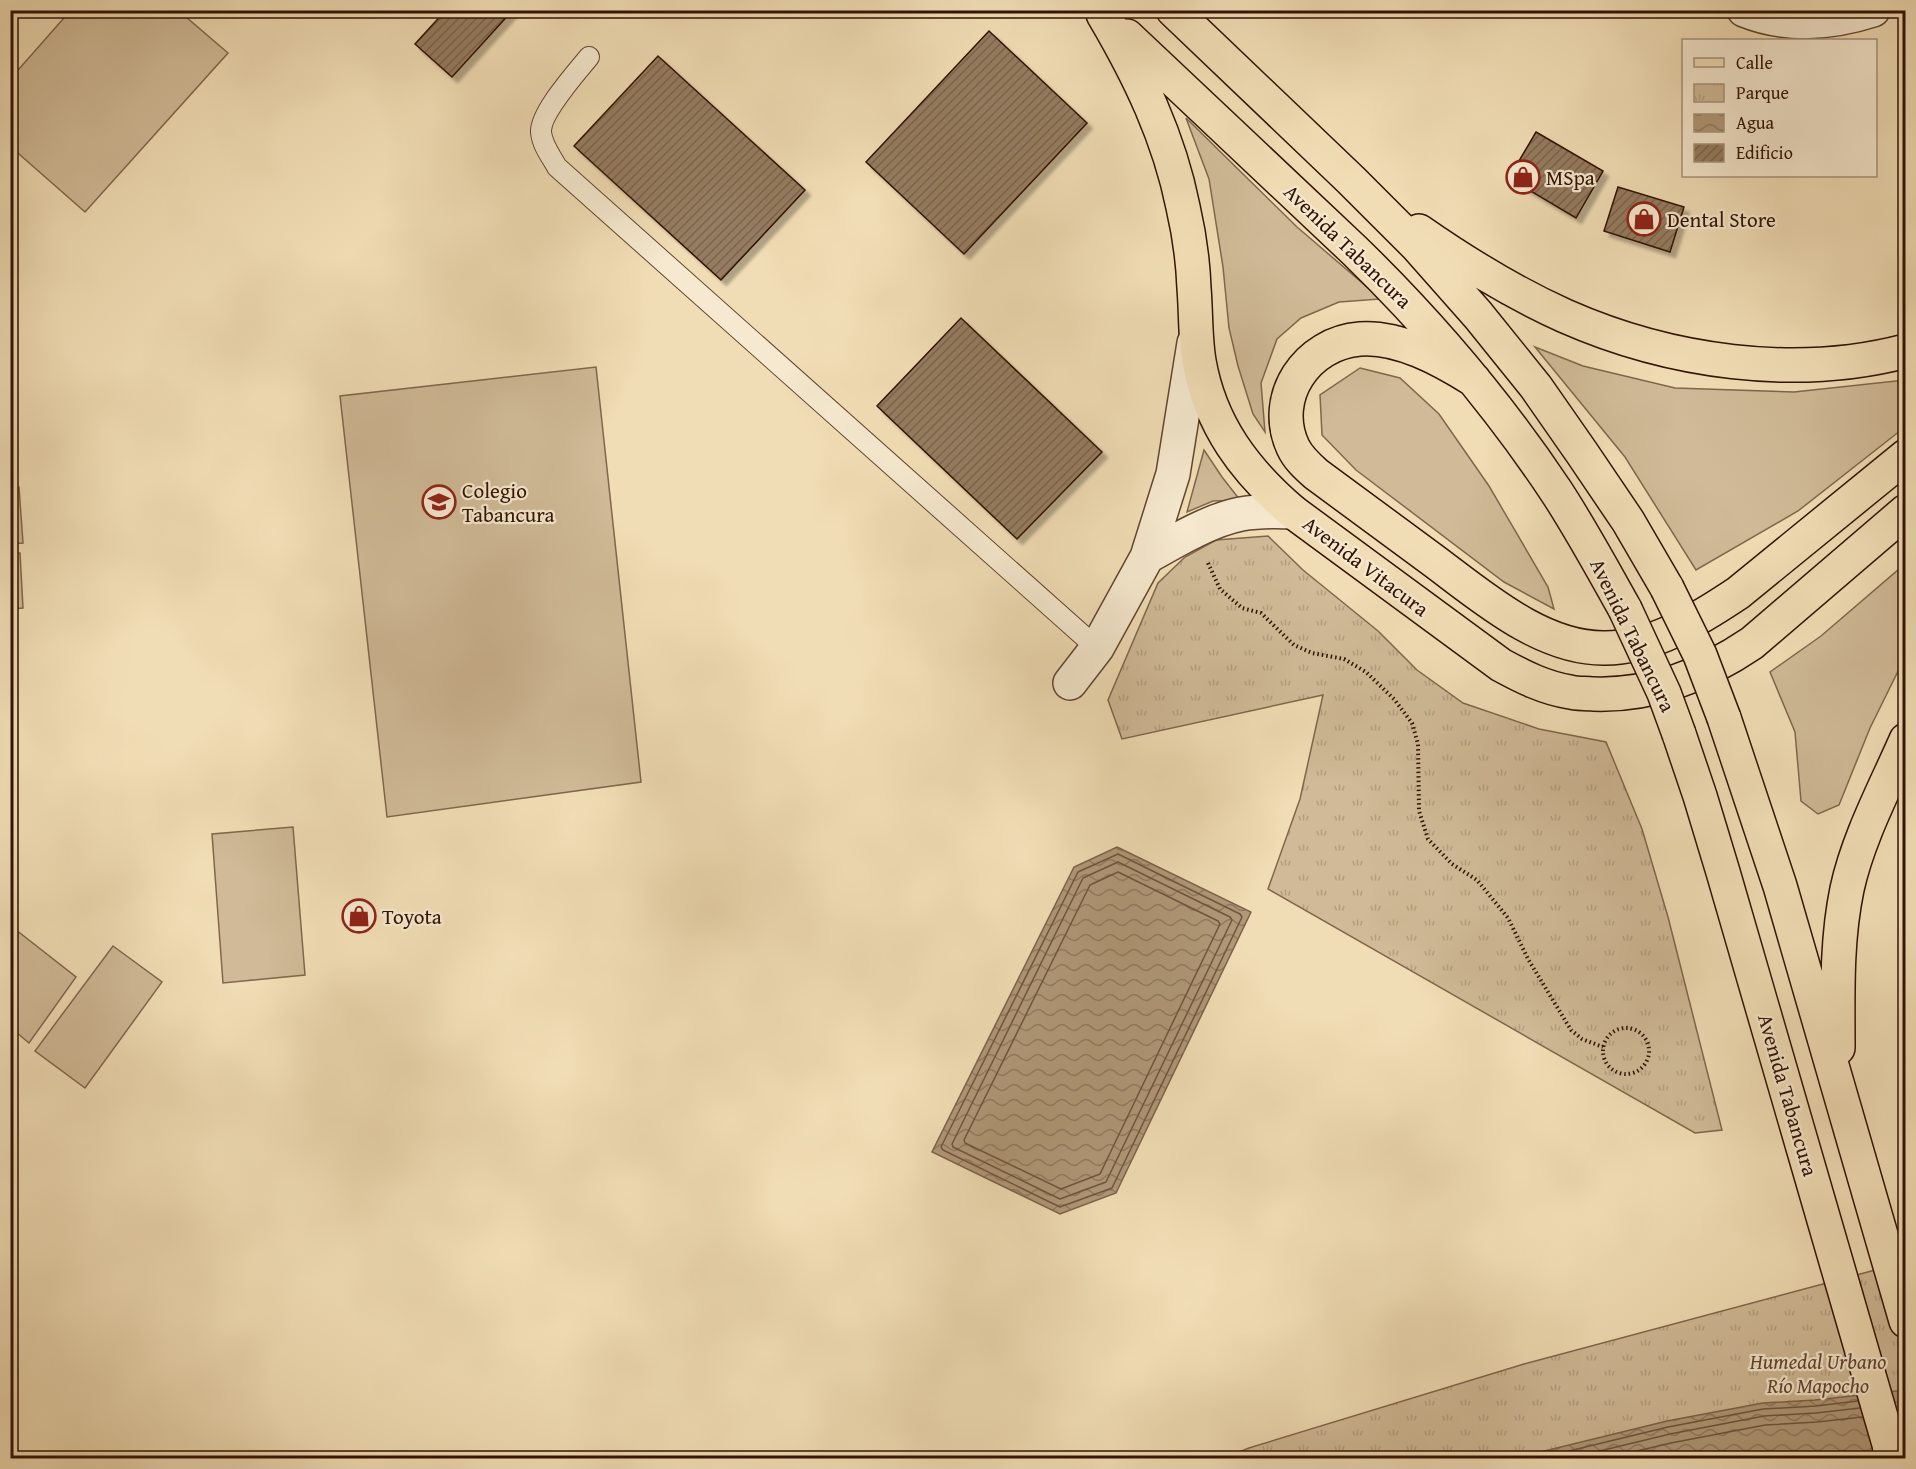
<svg xmlns="http://www.w3.org/2000/svg" width="1916" height="1469" font-family="'Gentium Book Plus',serif">
  <defs>
    <pattern id="park-tufts" width="24" height="20" patternUnits="userSpaceOnUse" patternTransform="scale(1.5)"><rect width="24" height="20" fill="#d0ba97"/><path d="M3 7l-1-3M5 7V3M7 7l1-3M15 17l-1-3M17 17v-4M19 17l1-3" fill="none" stroke="#b39f80"/></pattern>
    <pattern id="water-waves" width="16" height="10" patternUnits="userSpaceOnUse" patternTransform="scale(1.5)"><rect width="16" height="10" fill="#b09878"/><path d="M0 5q4-4 8 0t8 0" fill="none" stroke="#907b60"/></pattern>
    <pattern id="building-hatch" width="6" height="6" patternUnits="userSpaceOnUse" patternTransform="scale(1.5)"><rect width="6" height="6" fill="#957c60"/><path d="M-1 1l2-2M0 6l6-6M5 7l2-2" fill="none" stroke="#7a644d"/></pattern>
    <filter id="shadow"><feDropShadow dx="5.5" dy="5.5" stdDeviation="1.5" flood-color="#0004"/></filter>
  </defs>
  <rect width="100%" height="100%" fill="#f1ddb5"/>
  <filter id="stains"><feTurbulence type="fractalNoise" baseFrequency=".00333" numOctaves="4"/><feColorMatrix values="0 0 0 0 .2 0 0 0 0 .09 0 0 0 0 .02 0 0 0 .5 -.17"/></filter>
  <radialGradient id="worn" r=".72"><stop offset=".6" stop-color="#630" stop-opacity="0"/><stop offset="1" stop-color="#630" stop-opacity=".3"/></radialGradient>
  <path fill="#d0ba97" stroke="#80664d" stroke-width="1.5" d="M 71,10 L 179,11 L 228,53 L 85,212 L 11,147 L 11,78 Z
    M 1186,118 L 1297,227 L 1381,299 L 1339,302 L 1301,318 L 1277,339 L 1261,383 L 1265,432 L 1253,414 L 1238,366 L 1229,328 L 1223,267 L 1209,179 Z
    M 1535,347 L 1583,366 L 1675,388 L 1794,392 L 1905,380 L 1905,427 L 1798,511 L 1696,570 L 1625,457 Z
    M 596,367 L 641,782 L 387,817 L 340,396 Z
    M 1360,368 L 1400,378 L 1439,414 L 1489,486 L 1548,587 L 1554,609 L 1504,582 L 1356,470 L 1322,435 L 1320,395 Z
    M 1204,450 L 1222,477 L 1240,500 L 1213,501 L 1187,512 Z
    M 19,487 L 23,543 L 11,544 L 11,488 Z
    M 11,553 L 20,553 L 23,608 L 11,609 Z
    M 1905,564 L 1905,657 L 1870,728 L 1839,805 L 1818,814 L 1801,801 L 1795,732 L 1770,672 L 1821,636 Z
    M 293,827 L 305,975 L 223,983 L 212,834 Z
    M 11,926 L 76,977 L 29,1043 L 11,1028 Z
    M 113,946 L 162,982 L 85,1088 L 35,1051 Z"/>
  <path fill="url(#park-tufts)" stroke="#80664d" stroke-width="1.5" d="M 1268,536 L 1303,570 L 1378,631 L 1417,670 L 1463,703 L 1539,729 L 1606,742 L 1642,829 L 1668,917 L 1722,1130 L 1695,1133 L 1268,889 L 1300,799 L 1323,695 L 1122,739 L 1108,700 L 1158,583 L 1185,557 L 1216,540 Z
    M 1905,1262 L 1905,1458 L 1224,1458 L 1249,1448 L 1524,1364 Z"/>
  <path fill="url(#water-waves)" stroke="#7d6249" stroke-width="1.5" d="M 1117,847 L 1251,912 L 1116,1193 L 1060,1214 L 932,1152 L 1074,867 Z
    M 1905,1390 L 1905,1458 L 1516,1458 L 1667,1421 L 1763,1403 L 1815,1400 Z"/>
  <g fill="none" stroke-linecap="round" stroke-linejoin="round">
    <path stroke="#70553e" stroke-width="1.5" d="M 1118,854 L 1240,914 L 1242,917 L 1112,1188 L 1060,1207 L 943,1150 L 941,1147 L 1078,872 Z
      M 1118,862 L 1230,917 L 1232,920 L 1106,1182 L 1060,1199 L 953,1147 L 952,1144 L 1083,878 Z
      M 1118,872 L 1218,921 L 1220,924 L 1100,1174 L 1061,1189 L 965,1143 L 964,1140 L 1090,885 Z
      M 1540,1458 L 1668,1427 L 1763,1409 L 1816,1406 L 1858,1401
      M 1571,1458 L 1670,1434 L 1764,1416 L 1816,1413 L 1860,1408
      M 1607,1458 L 1671,1443 L 1765,1425 L 1817,1422 L 1862,1417"/>
  </g>
  <path fill="url(#building-hatch)" stroke="#311203" stroke-width="1.5" filter="url(#shadow)" d="M 446,10 L 513,10 L 452,77 L 415,44 Z
    M 989,31 L 1087,123 L 964,254 L 866,162 Z
    M 658,56 L 805,190 L 721,280 L 574,146 Z
    M 1536,132 L 1603,171 L 1576,218 L 1509,178 Z
    M 1618,187 L 1684,207 L 1670,252 L 1604,231 Z
    M 961,318 L 1102,452 L 1017,539 L 877,406 Z"/>
  <g fill="none" stroke-linecap="round" stroke-linejoin="round">
    <defs>
      <path id="service" d="M 589,57 C 576,73 540,113 541,132 C 542,145 551,156 557,167 L 1097,648"/>
      <path id="minor" d="M 1744,10 C 1786,27 1830,24 1873,10
        M 1147,557 C 1175,541 1210,520 1241,514 C 1259,511 1275,511 1293,512
        M 1070,683 L 1097,648 L 1147,557 L 1173,474 L 1194,343"/>
      <path id="primary" d="M 1173,10 L 1351,180 L 1417,246 L 1478,315 L 1536,387 L 1582,453 L 1628,521 L 1667,588
        M 1103,14 C 1139,75 1169,137 1183,207 C 1189,233 1193,261 1194,288 C 1196,312 1195,337 1199,361 C 1210,425 1245,471 1293,512 L 1501,665 C 1523,677 1545,688 1570,692 C 1577,694 1585,693 1593,694 C 1651,696 1705,675 1752,643 L 1906,511
        M 1127,36 L 1355,251 C 1430,324 1498,404 1556,491 C 1581,529 1603,570 1625,609
        M 1419,231 C 1465,263 1514,293 1565,316 C 1669,362 1795,380 1906,351
        M 1474,380 C 1442,360 1399,336 1360,339 C 1307,343 1270,397 1293,447 C 1298,458 1307,466 1316,474 C 1354,502 1392,530 1430,558 C 1479,594 1540,649 1605,648 C 1653,648 1699,619 1738,593 L 1906,456
        M 1724,718 L 1780,886 L 1906,1321
        M 1679,734 L 1700,796 L 1723,872 L 1893,1458
        M 1838,1048 C 1838,995 1836,942 1847,889 C 1858,838 1885,788 1906,740"/>
      <path id="motorway" d="M 1889,1458 L 1890,1448"/>
    </defs>
    <use href="#service" stroke="#614530" stroke-width="22"/>
    <use href="#minor" stroke="#614530" stroke-width="36"/>
    <use href="#primary" stroke="#311203" stroke-width="36"/>
    <use href="#motorway" stroke="#311203" stroke-width="36"/>
    <path stroke="#311203" stroke-width="4" stroke-dasharray="1.5 3" stroke-linecap="butt" d="M 1208,563 L 1220,589 L 1242,608 L 1261,613 L 1294,645 L 1312,653 L 1344,659 L 1366,672 L 1394,699 L 1412,723 L 1418,744 L 1419,811 L 1428,839 L 1452,864 L 1477,880 L 1508,918 L 1528,959 L 1571,1030 L 1582,1039 L 1603,1047
      M1603 1051a23 23 0 1 1 46 0a23 23 0 1 1-46 0Z"/>
    <use href="#service" stroke="#f6e9cf" stroke-width="20"/>
    <use href="#minor" stroke="#f6e9cf" stroke-width="33"/>
    <use href="#primary" stroke="#f1ddb5" stroke-width="33"/>
    <use href="#motorway" stroke="#f1ddb5" stroke-width="33"/>
    <defs>
      <path id="primary-bridge" d="M 1667,588 L 1700,655 L 1724,718
        M 1625,609 L 1664,693 L 1679,734"/>
    </defs>
    <use href="#primary-bridge" stroke="#311203" stroke-width="36" stroke-linecap="butt"/>
    <use href="#primary-bridge" stroke="#f1ddb5" stroke-width="33"/>
  </g>
  <defs>
    <symbol id="shop-ring" viewBox="-11 -11 22 22"><circle r="9.5" fill="#f6e9cf" stroke="#8f2418" stroke-width="1.5"/><path d="M-5-2.5h2.3a2.7 3.5 0 0 1 5.4 0H5L5.5 6h-11ZM-1.5-2.5h3a1.5 2.3 0 0 0-3 0Z" fill="#8f2418"/></symbol>
    <symbol id="school-ring" viewBox="-11 -11 22 22"><circle r="9.5" fill="#f6e9cf" stroke="#8f2418" stroke-width="1.5"/><path d="M0-5L7-2L0 1L-7-2ZM-4 1L0 2.5L4 1V4Q0 6-4 4Z" fill="#8f2418"/></symbol>
  </defs>
  <g fill-rule="evenodd">
    <use href="#shop-ring" x="1504" y="158" width="38" height="38"/>
    <use href="#shop-ring" x="1625" y="200" width="38" height="38"/>
    <use href="#school-ring" x="420" y="483" width="38" height="38"/>
    <use href="#shop-ring" x="340" y="897" width="38" height="38"/>
  </g>
  <g text-anchor="middle" dominant-baseline="central" stroke-width="4.5" stroke-linejoin="round" paint-order="stroke">
    <g font-size="21" fill="#311203" stroke="#f6e9cf" text-anchor="start">
      <text x="1546" y="177">MSpa</text>
      <text x="1667" y="219">Dental Store</text>
      <text x="462" y="490">Colegio<tspan x="462" dy="24">Tabancura</tspan></text>
      <text x="382" y="916">Toyota</text>
    </g>
    <g font-size="21" fill="#311203" stroke="#f6e9cf">
      <text transform="translate(1348 246) rotate(44)">Avenida Tabancura</text>
      <text transform="translate(1366 566) rotate(37)">Avenida Vitacura</text>
      <text transform="translate(1633 635) rotate(64)">Avenida Tabancura</text>
      <text transform="translate(1788 1095) rotate(74)">Avenida Tabancura</text>
    </g>
    <g font-size="21" font-style="italic" fill="#61442f" stroke="#f6e9cf">
      <text x="1818" y="1361">Humedal Urbano<tspan x="1818" dy="24">Río Mapocho</tspan></text>
    </g>
  </g>
  <rect width="1916" height="1469" fill="none" stroke="#f1ddb5" stroke-width="36"/>
  <rect x="12" y="12" width="1892" height="1445" fill="none" stroke="#311203" stroke-width="3"/>
  <rect x="18" y="18" width="1880" height="1433" fill="none" stroke="#311203" stroke-width="1.5"/>
  <rect x="1682" y="39" width="195" height="138" fill="#f6e9cf" stroke="#a7937d" stroke-width="1.5"/>
  <rect x="1694" y="58" width="30" height="9" fill="#f1ddb5" stroke="#a7937d" stroke-width="1.5"/>
  <text x="1736" y="69" font-size="18" fill="#311203">Calle</text>
  <rect x="1694" y="84" width="30" height="18" fill="url(#park-tufts)" stroke="#a7937d" stroke-width="1.5"/>
  <text x="1736" y="99" font-size="18" fill="#311203">Parque</text>
  <rect x="1694" y="114" width="30" height="18" fill="url(#water-waves)" stroke="#a7937d" stroke-width="1.5"/>
  <text x="1736" y="129" font-size="18" fill="#311203">Agua</text>
  <rect x="1694" y="144" width="30" height="18" fill="url(#building-hatch)" stroke="#a7937d" stroke-width="1.5"/>
  <text x="1736" y="159" font-size="18" fill="#311203">Edificio</text>
  <rect width="100%" height="100%" filter="url(#stains)"/>
  <rect width="100%" height="100%" fill="url(#worn)"/>
</svg>
